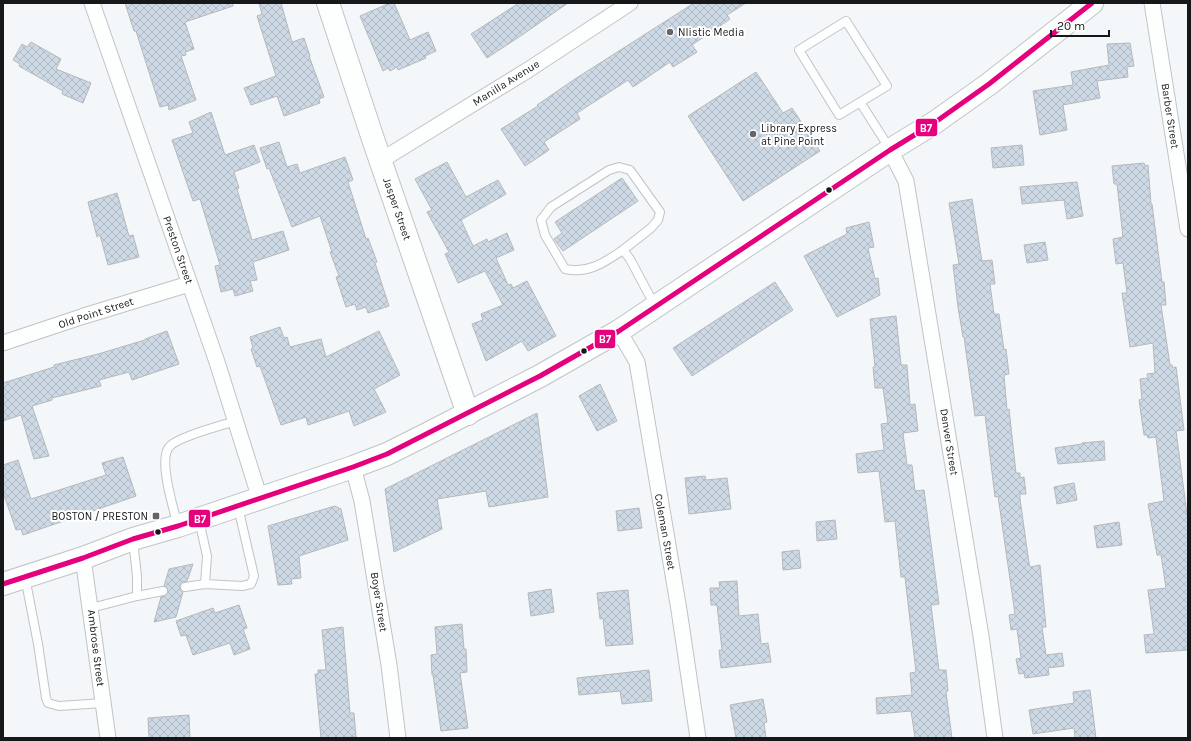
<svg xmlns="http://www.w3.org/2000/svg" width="1191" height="741" font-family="Karla,sans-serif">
  <defs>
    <pattern id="building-cross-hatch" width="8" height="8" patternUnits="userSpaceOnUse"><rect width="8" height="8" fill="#ced9e6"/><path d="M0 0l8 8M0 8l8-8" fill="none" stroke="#b0bac5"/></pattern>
  </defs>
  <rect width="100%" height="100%" fill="#f4f7fa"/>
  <path fill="url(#building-cross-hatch)" stroke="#b6b8bb" d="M 125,3 L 233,3 L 233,6 L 185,22 L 194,49 L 185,52 L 186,55 L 181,56 L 196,100 L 169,110 L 168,105 L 160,107 L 136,31 L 134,31 Z
    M 259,3 L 281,3 L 292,42 L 304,38 L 310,56 L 309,56 L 324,97 L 319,99 L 320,103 L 284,116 L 277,96 L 251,105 L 244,88 L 276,76 L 257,16 L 262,14 Z
    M 390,3 L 394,3 L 410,40 L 428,32 L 436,51 L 425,56 L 426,58 L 398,70 L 397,67 L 390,71 L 388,68 L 383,71 L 360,16 Z
    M 519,3 L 568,3 L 522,35 L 487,58 L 471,34 Z
    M 694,3 L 746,3 L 727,15 L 730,19 L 692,45 L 697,52 L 673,67 L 670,62 L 633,87 L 628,80 L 577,113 L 580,119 L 544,142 L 549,150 L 525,166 L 501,129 L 538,106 L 537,105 L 575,79 Z
    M 31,42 L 61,59 L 56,69 L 91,83 L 83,103 L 62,94 L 63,91 L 19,66 L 20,64 L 13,60 L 22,44 L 27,47 Z
    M 1130,43 L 1134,66 L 1127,67 L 1128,77 L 1097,81 L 1100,98 L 1063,105 L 1067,130 L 1040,135 L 1033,91 L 1073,85 L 1071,72 L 1109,65 L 1107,44 Z
    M 756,72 L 783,113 L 792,108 L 820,151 L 743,201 L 688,116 Z
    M 211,112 L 225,155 L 254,145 L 260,162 L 234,172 L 239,188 L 237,189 L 252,240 L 283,231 L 289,250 L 253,262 L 257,280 L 250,281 L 253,291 L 235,296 L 233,289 L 221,292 L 215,266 L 220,265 L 200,199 L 193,201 L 172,140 L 193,133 L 189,122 Z
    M 279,142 L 287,167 L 297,164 L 300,173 L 345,157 L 353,180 L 348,182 L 366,239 L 368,238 L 377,262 L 375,263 L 389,306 L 368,313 L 366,307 L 357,310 L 355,304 L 346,307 L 336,277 L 339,276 L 330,252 L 332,252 L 320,216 L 292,227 L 269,168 L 267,169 L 260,148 Z
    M 1022,145 L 1024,165 L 993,168 L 991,148 Z
    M 447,162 L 466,197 L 498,180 L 506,194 L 461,220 L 473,246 L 487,239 L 488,242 L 507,233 L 514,250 L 496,258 L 508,285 L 511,284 L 513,288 L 527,281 L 556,336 L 528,351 L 522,341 L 486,361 L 472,324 L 483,320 L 481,314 L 503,305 L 485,271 L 458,283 L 445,254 L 449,252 L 427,212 L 432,210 L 415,179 Z
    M 1144,163 L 1145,166 L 1148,165 L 1151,204 L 1152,204 L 1162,282 L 1164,282 L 1166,305 L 1161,305 L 1170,365 L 1172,365 L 1173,368 L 1176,367 L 1184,430 L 1176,431 L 1188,521 L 1188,650 L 1146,653 L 1144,635 L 1154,634 L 1148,590 L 1166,588 L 1161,555 L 1157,555 L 1148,504 L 1164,501 L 1156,437 L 1148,438 L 1147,435 L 1144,435 L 1139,400 L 1142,399 L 1140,379 L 1148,378 L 1147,374 L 1155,373 L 1153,343 L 1130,347 L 1122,293 L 1127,293 L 1123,263 L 1116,264 L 1113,239 L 1123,237 L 1117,184 L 1114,184 L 1112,166 Z
    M 622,178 L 638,201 L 563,251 L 554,239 L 562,233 L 555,222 Z
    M 1077,182 L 1083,216 L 1067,219 L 1064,200 L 1022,204 L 1020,187 Z
    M 117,193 L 129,236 L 133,235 L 139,257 L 108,265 L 100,235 L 97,237 L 88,202 Z
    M 972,199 L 982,261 L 992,260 L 995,284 L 990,284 L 994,314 L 999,314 L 1004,350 L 1006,349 L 1009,374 L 1004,375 L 1007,410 L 1009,409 L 1016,473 L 1020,473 L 1020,478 L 1024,477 L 1026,494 L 1020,494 L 1020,499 L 1029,563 L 1030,567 L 1040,565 L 1046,627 L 1042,627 L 1046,655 L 1062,653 L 1064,666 L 1048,668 L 1049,675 L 1025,678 L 1024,673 L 1019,674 L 1016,659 L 1021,658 L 1017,629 L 1011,630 L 1009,615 L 1015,614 L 998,496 L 995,497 L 985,415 L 975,416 L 964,337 L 963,337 L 958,307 L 953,265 L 959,264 L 949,203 Z
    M 869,222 L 874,247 L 868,248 L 875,279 L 878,278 L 880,295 L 837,317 L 804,256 L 847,234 L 846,228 Z
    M 1045,242 L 1048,260 L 1027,263 L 1024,245 Z
    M 775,282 L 793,310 L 692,376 L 673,348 Z
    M 896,316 L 901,365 L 907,365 L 910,405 L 915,404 L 918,431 L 903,433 L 907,465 L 912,465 L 915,491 L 924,490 L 939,604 L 931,605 L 939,670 L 946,670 L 948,691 L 946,692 L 952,738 L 915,738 L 911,711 L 877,714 L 876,698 L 912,695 L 910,673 L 916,672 L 905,577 L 901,577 L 895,521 L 885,522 L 879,471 L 858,473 L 856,454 L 884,450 L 881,424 L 888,423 L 883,388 L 875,388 L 873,367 L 875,367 L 870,319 Z
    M 280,327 L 284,338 L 287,337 L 290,347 L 321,339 L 326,357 L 379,331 L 400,375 L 374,389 L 386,412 L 354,426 L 349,411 L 308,425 L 306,417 L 281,425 L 260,366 L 257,367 L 251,349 L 253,348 L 250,337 Z
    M 167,331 L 179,364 L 132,380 L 129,372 L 99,380 L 101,386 L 52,398 L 52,400 L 32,406 L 49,456 L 34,459 L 21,415 L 3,421 L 3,383 L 54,367 L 54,365 L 98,354 L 145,340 L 145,339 Z
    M 600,384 L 617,421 L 597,431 L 579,396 Z
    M 537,413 L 548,497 L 489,507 L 486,491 L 437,499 L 442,529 L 394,552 L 385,489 Z
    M 1104,441 L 1105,460 L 1058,464 L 1055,448 L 1082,444 L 1082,443 Z
    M 123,457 L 136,496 L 23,535 L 21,529 L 16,530 L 3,492 L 3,465 L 18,460 L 31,499 L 106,475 L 102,463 Z
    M 705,476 L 706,480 L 727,478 L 731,509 L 689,514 L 685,478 Z
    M 1074,483 L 1077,500 L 1057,504 L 1054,487 Z
    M 335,506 L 341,509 L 348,540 L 299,556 L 301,578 L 291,579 L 292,584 L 278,585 L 268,526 Z
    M 639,508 L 642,528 L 618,531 L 616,511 Z
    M 835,520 L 837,539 L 817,541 L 816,522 Z
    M 1119,522 L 1122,545 L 1097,548 L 1094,526 Z
    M 799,550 L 801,568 L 783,570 L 782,552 Z
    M 193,564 L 187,581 L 182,582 L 180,585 L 180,590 L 183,592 L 176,617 L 154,622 L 161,597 L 166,595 L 168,592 L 167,588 L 164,586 L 169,569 Z
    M 737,581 L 739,616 L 758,614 L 761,644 L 768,643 L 771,662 L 721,668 L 719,650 L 722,650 L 717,605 L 711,605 L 710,588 L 720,588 L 719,582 Z
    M 551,589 L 554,612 L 531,616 L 528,593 Z
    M 628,590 L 633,644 L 606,646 L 603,618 L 600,619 L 597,593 Z
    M 239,605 L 247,628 L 243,629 L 250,649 L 234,655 L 230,643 L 193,655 L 186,635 L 181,636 L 176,621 L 213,608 L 215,613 Z
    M 462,624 L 464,649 L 466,649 L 467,672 L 460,673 L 468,728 L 441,731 L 433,675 L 432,675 L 431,655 L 437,654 L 435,627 Z
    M 343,627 L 350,713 L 354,713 L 356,737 L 321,738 L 315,674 L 318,674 L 318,670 L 326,670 L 322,630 Z
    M 649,670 L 652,701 L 622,704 L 620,691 L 579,695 L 577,678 Z
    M 1090,690 L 1096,738 L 1075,738 L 1074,728 L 1033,734 L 1029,710 L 1074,703 L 1073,692 Z
    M 763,699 L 767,722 L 764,723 L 766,738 L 736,738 L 730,705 Z
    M 189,715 L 190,738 L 149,738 L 148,718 Z"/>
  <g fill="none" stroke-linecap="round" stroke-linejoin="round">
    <defs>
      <path id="service" d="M 846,21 L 887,86 L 839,115 L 799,50 Z
        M 860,102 L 890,149
        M 623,250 C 605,262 589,274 565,269 L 545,235 L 541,220 L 551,207 L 609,170 L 619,167 L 630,170 L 660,212 L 658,220 L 651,228 L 623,250 L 630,259 L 655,306
        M 178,526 C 174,510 157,458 170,446 C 178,437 222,425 236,421
        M 25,577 L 38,644 L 46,698 L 48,703 L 59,706 L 103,703
        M 205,584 L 242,586 L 251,584 L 254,576 L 238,507
        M 185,587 L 205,584 L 207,556 L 199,520
        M 137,596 L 163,591
        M 91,608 L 137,596 L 137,576 L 133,540"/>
      <path id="minor" d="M 92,3 L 217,362 L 260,499
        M 1152,3 L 1188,229
        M 890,150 L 906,181 L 981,636 L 995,738
        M 380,161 L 528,70 L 630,3
        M 619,331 L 637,362 L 679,610 L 698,738
        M 3,343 L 84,316 L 189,284
        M 353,467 L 362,501 L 389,665 L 398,738
        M 83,558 L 108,738"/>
      <path id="secondary" d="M 328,3 L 374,142 L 468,414"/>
      <path id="primary" d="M 3,584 L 83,558 L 133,539 L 178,526 L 353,467 L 387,454 L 425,435 L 540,376 L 619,331 L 890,150 L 934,123 L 989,84 L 1092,3"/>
    </defs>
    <use href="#service" stroke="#c1c3c5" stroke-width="10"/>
    <use href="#minor" stroke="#c1c3c5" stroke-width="17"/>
    <use href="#secondary" stroke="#c1c3c5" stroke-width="24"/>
    <use href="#primary" stroke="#c1c3c5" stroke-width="24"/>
    <use href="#service" stroke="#fdfefe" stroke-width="8"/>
    <use href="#minor" stroke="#fdfefe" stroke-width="15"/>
    <use href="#secondary" stroke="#fdfefe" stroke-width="22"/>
    <use href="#primary" stroke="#fdfefe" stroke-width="22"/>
    <defs>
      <path id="bus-1" d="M 3,584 L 83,558 L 133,539 L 178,526 L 353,467 L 387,454 L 540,376 L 619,331 L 890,150 L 934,123 L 989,84 L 1092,3"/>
    </defs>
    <use href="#bus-1" stroke="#fff" stroke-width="8"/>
    <use href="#bus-1" stroke="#e5007d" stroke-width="5"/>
  </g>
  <g fill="#646568" stroke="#fff" stroke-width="1.5">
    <circle cx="670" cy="32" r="4"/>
    <circle cx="753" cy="134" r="4"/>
    <rect x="152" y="512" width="8" height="8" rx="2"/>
  </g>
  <g fill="#161719" stroke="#fff" stroke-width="1.5">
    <circle cx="829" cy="190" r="3.5"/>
    <circle cx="584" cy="351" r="3.5"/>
    <circle cx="158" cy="532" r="3.5"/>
  </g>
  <g text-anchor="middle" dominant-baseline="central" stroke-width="4" stroke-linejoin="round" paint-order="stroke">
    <g font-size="11" fill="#161719" stroke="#fff" text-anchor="start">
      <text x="678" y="32">Nlistic Media</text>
      <text x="761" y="128">Library Express<tspan x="761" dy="13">at Pine Point</tspan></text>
      <text x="148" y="516" text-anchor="end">BOSTON / PRESTON</text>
    </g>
    <g font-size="11" fill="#161719" stroke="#fff">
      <text transform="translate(506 83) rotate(-32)">Manilla Avenue</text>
      <text transform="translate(1170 116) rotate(81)">Barber Street</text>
      <text transform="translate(397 209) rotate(71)">Jasper Street</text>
      <text transform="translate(178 250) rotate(71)">Preston Street</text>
      <text transform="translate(96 313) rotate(-18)">Old Point Street</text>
      <text transform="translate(949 442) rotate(81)">Denver Street</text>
      <text transform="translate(665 532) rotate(80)">Coleman Street</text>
      <text transform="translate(379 602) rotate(81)">Boyer Street</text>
      <text transform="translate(96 648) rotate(83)">Ambrose Street</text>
    </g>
  </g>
  <g stroke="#fff" stroke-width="1.5">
    <rect x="915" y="118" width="23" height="19" rx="4" fill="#e5007d"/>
    <rect x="594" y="329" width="22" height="20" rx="4" fill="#e5007d"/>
    <rect x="188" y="509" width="23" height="19" rx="4" fill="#e5007d"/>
  </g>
  <g font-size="11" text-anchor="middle" font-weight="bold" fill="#fff">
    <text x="926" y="132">B7</text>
    <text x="605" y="343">B7</text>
    <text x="200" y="523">B7</text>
  </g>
  <rect width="1191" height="741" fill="none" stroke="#161719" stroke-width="8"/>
  <path d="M1051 30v6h58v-6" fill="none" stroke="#161719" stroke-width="2"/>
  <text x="1057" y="30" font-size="12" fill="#161719" stroke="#ffffff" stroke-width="3" paint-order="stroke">20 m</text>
</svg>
